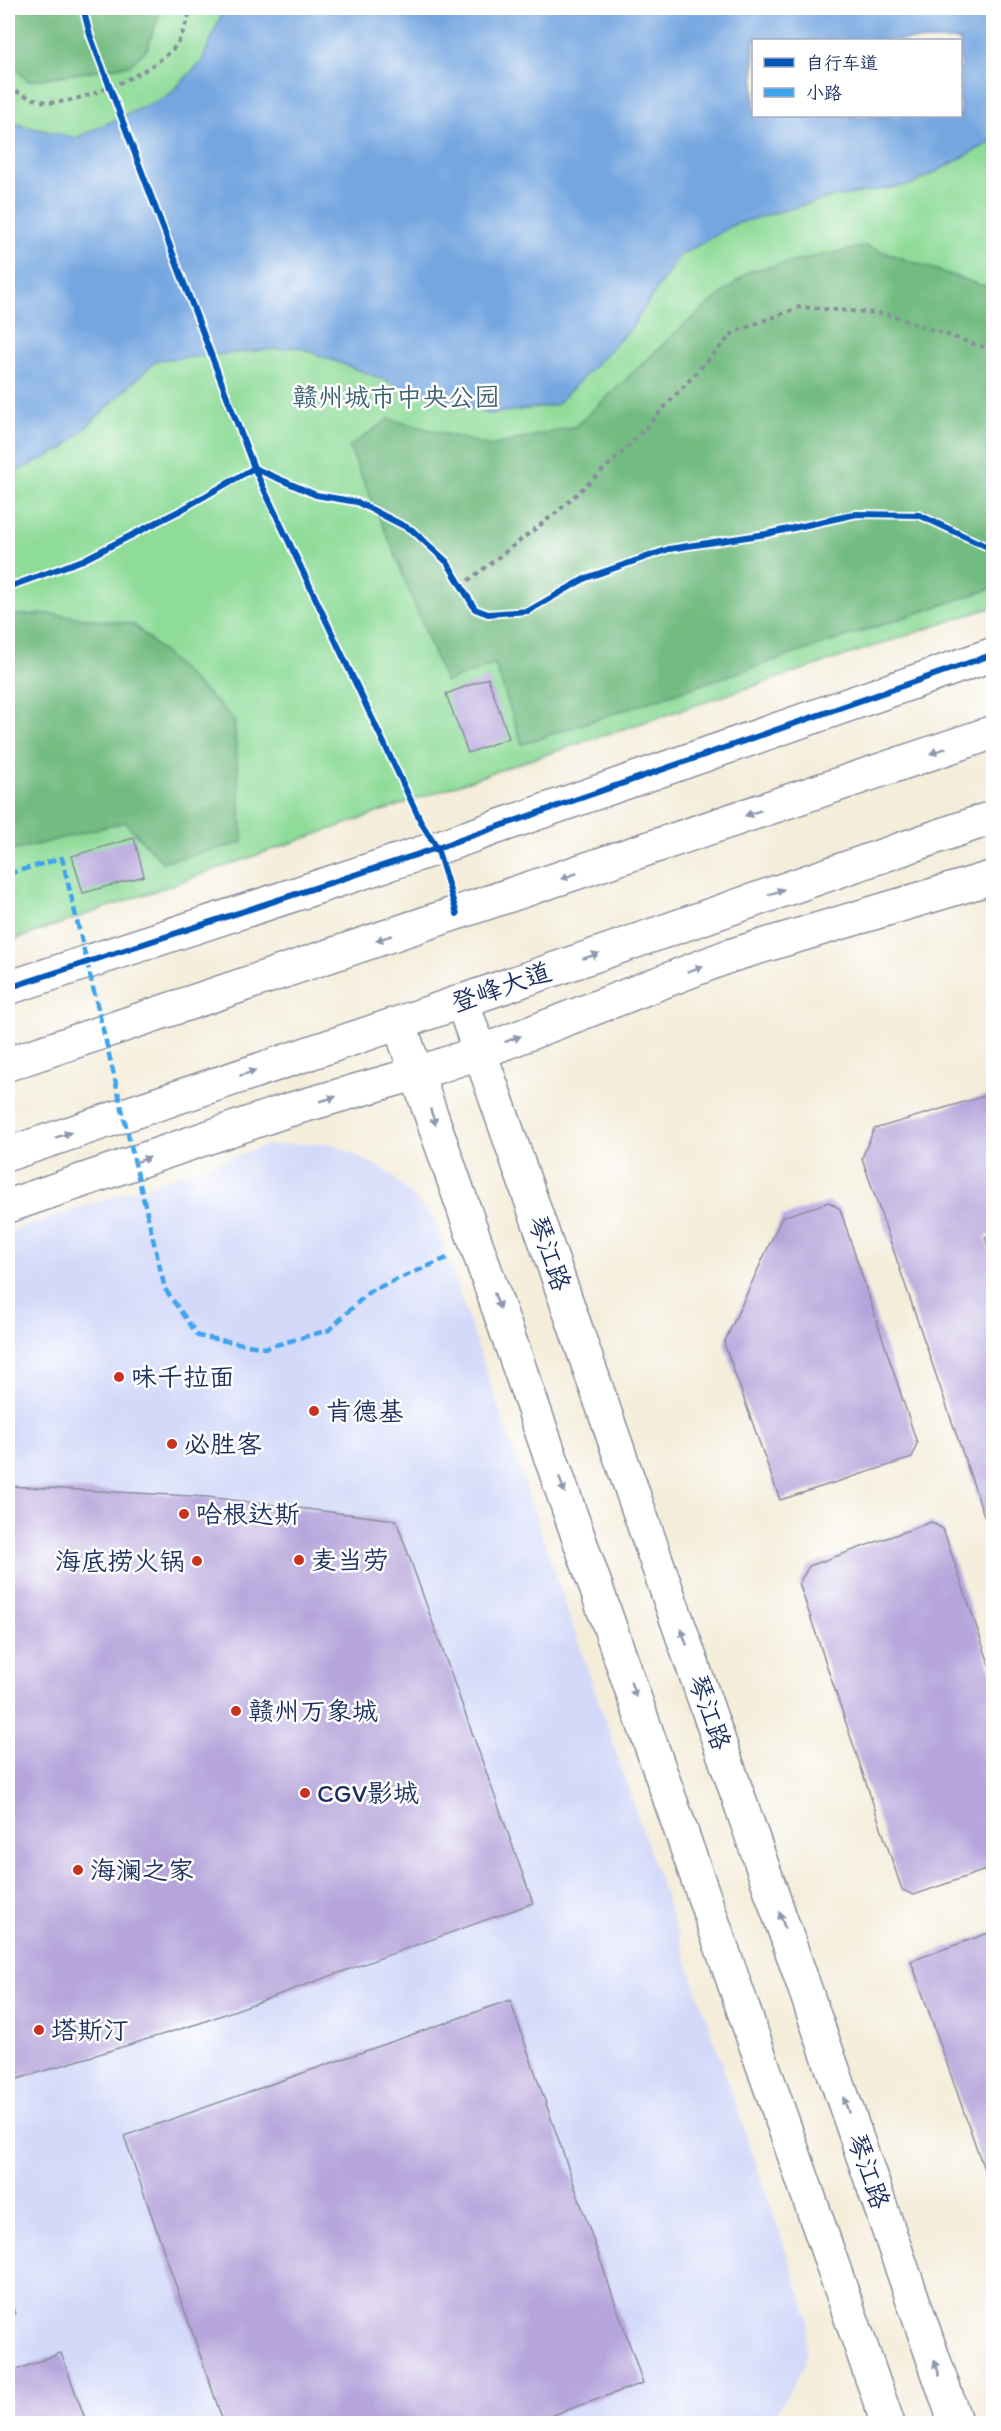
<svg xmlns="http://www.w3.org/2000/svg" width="1001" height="2431" font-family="Itim,'LXGW WenKai TC',sans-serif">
  <rect width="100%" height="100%" fill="#fff"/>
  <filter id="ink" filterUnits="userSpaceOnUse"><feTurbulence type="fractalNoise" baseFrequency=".0167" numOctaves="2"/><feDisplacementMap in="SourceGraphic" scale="12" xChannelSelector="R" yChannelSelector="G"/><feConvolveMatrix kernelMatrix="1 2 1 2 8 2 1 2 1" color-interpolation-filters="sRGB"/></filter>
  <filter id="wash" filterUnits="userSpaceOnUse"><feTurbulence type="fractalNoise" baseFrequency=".008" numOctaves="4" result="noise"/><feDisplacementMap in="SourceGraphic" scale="24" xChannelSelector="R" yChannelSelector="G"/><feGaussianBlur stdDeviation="1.35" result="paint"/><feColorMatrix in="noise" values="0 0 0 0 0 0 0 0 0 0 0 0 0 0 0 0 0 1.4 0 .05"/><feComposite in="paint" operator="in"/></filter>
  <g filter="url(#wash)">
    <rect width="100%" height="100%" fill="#f4edda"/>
    <path fill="#d3d9f9" d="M 331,1143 L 387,1171 L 434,1218 L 809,2319 L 805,2364 L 771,2423 L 8,2423 L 8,1232 L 268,1145 Z"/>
    <path fill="#8fdc99" stroke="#55867c" stroke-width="1.5" fill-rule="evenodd" d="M 8,8 L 993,8 L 993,607 L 520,763 L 8,942 ZM 754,40 L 960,40 L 960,116 L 754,116 Z"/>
    <path fill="#73bc81" stroke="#477670" stroke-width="1.5" d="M 8,8 L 161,8 L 147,49 L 130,65 L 28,81 L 8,61 Z
      M 866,246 L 980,285 L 993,287 L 993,588 L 522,744 L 495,664 L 445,682 L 392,547 L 349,447 L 389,419 L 491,446 L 576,426 L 683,326 L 750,271 Z
      M 51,614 L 133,624 L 234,719 L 243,843 L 162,862 L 125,822 L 8,852 L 8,615 Z"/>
    <path fill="#75a6e0" stroke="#486a9f" stroke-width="1.5" fill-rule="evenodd" d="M 224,8 L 993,8 L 993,141 L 913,184 L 829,198 L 735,224 L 679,256 L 631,328 L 556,405 L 489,414 L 403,387 L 298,347 L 157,360 L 63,449 L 8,475 L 8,122 L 76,138 L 169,95 L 202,61 ZM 754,40 L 960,40 L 960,116 L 754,116 Z"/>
    <g id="blocks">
      <path fill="#b6a5db" d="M 488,678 L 509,738 L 468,753 L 446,694 Z
        M 134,838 L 144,876 L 83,893 L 72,856 Z
        M 994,1093 L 994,1234 L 985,1237 L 994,1264 L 993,1542 L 862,1158 L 874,1129 Z
        M 829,1202 L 840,1209 L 917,1443 L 912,1458 L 780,1500 L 724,1343 L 782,1217 Z
        M 8,1486 L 207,1497 L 396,1520 L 533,1903 L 200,2023 L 8,2082 Z
        M 931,1522 L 943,1529 L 994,1678 L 994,1867 L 914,1895 L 902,1890 L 799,1583 L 809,1566 Z
        M 994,1931 L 994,2195 L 993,2195 L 911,1961 Z
        M 510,2000 L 643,2383 L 528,2424 L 224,2424 L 124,2136 Z
        M 8,2294 L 15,2314 L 8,2317 Z
        M 61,2353 L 87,2424 L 8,2424 L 8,2373 Z"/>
    </g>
  </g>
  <g filter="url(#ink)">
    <use href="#blocks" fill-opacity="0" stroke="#888e9c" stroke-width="1.5"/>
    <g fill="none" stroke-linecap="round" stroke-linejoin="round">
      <defs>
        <path id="minor" d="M 8,988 L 437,848 L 994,654
          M 8,1206 L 285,1111 L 418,1073 L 481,1052 L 729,956 L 994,877"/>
        <path id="major" d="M 462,1001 L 956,2424
          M 399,1023 L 888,2424
          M 8,1064 L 994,732
          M 8,1154 L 399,1023 L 994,817"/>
      </defs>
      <use href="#minor" stroke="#888e9c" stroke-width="36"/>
      <use href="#major" stroke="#888e9c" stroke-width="36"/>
      <path stroke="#888e9c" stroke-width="4" stroke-dasharray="4.5 4.5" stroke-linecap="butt" d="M 8,87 C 19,93 34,100 46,102 C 76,107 164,68 178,42 C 184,32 187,19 192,8
        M 461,586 L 557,512 L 624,451 L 734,332 L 800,307 L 887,314 L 979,346 L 994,348"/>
      <use href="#minor" stroke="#fff" stroke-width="33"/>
      <use href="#major" stroke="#fff" stroke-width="33"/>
      <path stroke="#3da3ed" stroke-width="4.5" stroke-dasharray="9 4.5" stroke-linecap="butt" d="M 8,874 L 62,858 L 165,1289 L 198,1336 L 265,1348 L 329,1330 L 370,1291 L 447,1258"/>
      <defs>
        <path id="cycleway" d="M 83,8 L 90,35 L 254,468 L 422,824 L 437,848 L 457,914
          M 254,468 L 316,495 L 357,502 L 412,530 L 447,562 L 475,609 L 488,614 L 528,611 L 586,578 L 669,549 L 766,534 L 857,514 L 919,515 L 994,550
          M 8,586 L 14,585 L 83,560 L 181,510 L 254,468
          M 8,988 L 437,848 L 994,654"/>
      </defs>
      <use href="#cycleway" stroke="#fff" stroke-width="10"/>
      <use href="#cycleway" stroke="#0057b8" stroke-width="6"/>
    </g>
    <defs><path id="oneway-solid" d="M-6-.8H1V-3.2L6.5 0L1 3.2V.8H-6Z" transform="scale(1.5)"/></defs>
    <g fill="#8d97ae">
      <use href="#oneway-solid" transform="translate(938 751) rotate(161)"/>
      <use href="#oneway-solid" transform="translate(753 813) rotate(161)"/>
      <use href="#oneway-solid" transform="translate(569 876) rotate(161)"/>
      <use href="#oneway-solid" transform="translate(776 892) rotate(-19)"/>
      <use href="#oneway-solid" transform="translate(384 938) rotate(161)"/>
      <use href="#oneway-solid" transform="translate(591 956) rotate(-19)"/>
      <use href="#oneway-solid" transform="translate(695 969) rotate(-21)"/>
      <use href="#oneway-solid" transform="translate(513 1039) rotate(-21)"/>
      <use href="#oneway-solid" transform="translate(248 1073) rotate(-18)"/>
      <use href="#oneway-solid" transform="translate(328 1099) rotate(-16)"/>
      <use href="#oneway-solid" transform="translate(433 1117) rotate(71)"/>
      <use href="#oneway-solid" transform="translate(63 1135) rotate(-18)"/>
      <use href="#oneway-solid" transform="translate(142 1160) rotate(-19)"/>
      <use href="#oneway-solid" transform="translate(497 1301) rotate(71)"/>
      <use href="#oneway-solid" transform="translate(562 1485) rotate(71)"/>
      <use href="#oneway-solid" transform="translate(684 1637) rotate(-109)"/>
      <use href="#oneway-solid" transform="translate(633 1689) rotate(71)"/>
      <use href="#oneway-solid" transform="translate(782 1920) rotate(-109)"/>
      <use href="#oneway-solid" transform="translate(846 2105) rotate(-109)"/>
      <use href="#oneway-solid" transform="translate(937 2368) rotate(-109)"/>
    </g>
  </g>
  <g fill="#c8321e" stroke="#fff" stroke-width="2">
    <circle cx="119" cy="1377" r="6"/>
    <circle cx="314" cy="1411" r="6"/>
    <circle cx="172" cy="1444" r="6"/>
    <circle cx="184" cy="1514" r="6"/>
    <circle cx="299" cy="1560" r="6"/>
    <circle cx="197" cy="1561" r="6"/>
    <circle cx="236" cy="1711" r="6"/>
    <circle cx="305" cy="1793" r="6"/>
    <circle cx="78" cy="1870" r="6"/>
    <circle cx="39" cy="2030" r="6"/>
  </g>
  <g text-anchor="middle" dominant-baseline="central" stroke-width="5" stroke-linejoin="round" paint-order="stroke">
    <g font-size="26" fill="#3e6370" stroke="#fff">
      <text x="396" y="397">赣州城市中央公园</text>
    </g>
    <g font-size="26" fill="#1b2f5e" stroke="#fff">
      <text transform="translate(501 987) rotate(-19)">登峰大道</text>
      <text transform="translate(550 1253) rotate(71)">琴江路</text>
      <text transform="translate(710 1712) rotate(71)">琴江路</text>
      <text transform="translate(869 2171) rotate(71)">琴江路</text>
    </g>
    <g font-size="26" fill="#1b2f5e" stroke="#fff" text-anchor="start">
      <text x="131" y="1377">味千拉面</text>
      <text x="326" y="1411">肯德基</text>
      <text x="184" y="1444">必胜客</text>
      <text x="196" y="1514">哈根达斯</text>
      <text x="311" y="1560">麦当劳</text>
      <text x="185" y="1561" text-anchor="end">海底捞火锅</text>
      <text x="248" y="1711">赣州万象城</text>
      <text x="317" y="1793">CGV影城</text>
      <text x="90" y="1870">海澜之家</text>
      <text x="51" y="2030">塔斯汀</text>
    </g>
  </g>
  <rect width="1001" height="2431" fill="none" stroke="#fff" stroke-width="30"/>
  <rect x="752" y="39" width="210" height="78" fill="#ffffff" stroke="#a4acbf" stroke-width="1.5"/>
  <rect x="764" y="58" width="30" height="9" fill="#0057b8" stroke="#a4acbf" stroke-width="1.5"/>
  <text x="806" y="69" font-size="18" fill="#1b2f5e">自行车道</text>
  <rect x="764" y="88" width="30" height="9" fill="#3da3ed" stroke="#a4acbf" stroke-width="1.5"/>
  <text x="806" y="99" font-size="18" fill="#1b2f5e">小路</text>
</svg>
